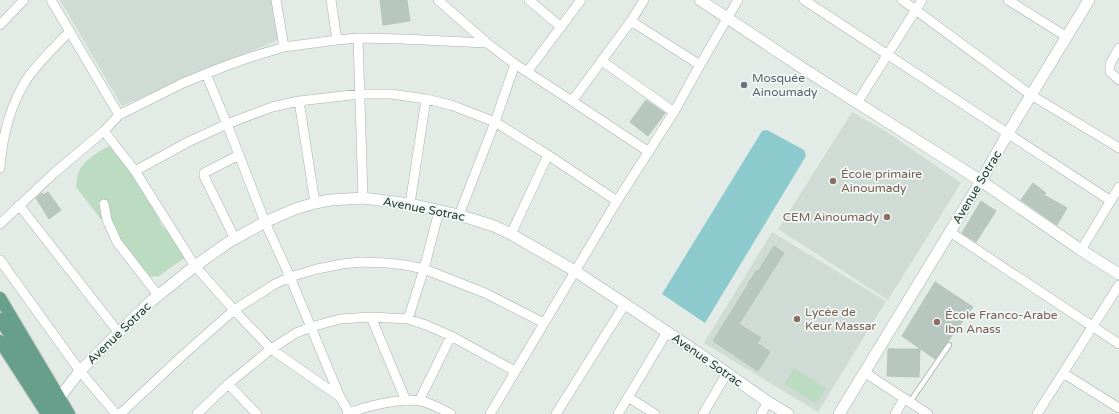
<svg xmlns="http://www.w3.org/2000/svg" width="1119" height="414" font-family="'Varela Round',sans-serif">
  <rect width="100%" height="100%" fill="#e2ebe6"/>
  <path fill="#d0dbd5" d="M 60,0 L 272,0 L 280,39 L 122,106 Z
    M 852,112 L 887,132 L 961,183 L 888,300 L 778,229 Z
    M 772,232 L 886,301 L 818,412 L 704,343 Z"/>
  <path fill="#bbdcc1" d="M 114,145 L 159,218 C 162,230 167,231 178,229 L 190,254 L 159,276 C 150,277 149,277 141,271 L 76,187 C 77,181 77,174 80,169 C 85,160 105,146 114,145 Z
    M 794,368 L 826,388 L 816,404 L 784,384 Z"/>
  <path fill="#8ccace" d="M 767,130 L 804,150 L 806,156 L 705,323 L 662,294 L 762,131 Z"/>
  <path fill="#b7c6bf" stroke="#b4c5bd" d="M 380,0 L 407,0 L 410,21 L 383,25 Z
    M 646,100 L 665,113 L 648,136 L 630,122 Z
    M 1033,183 L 1046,193 L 1044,195 L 1067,208 L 1057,225 L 1021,200 Z
    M 48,192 L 61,210 L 49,219 L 36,198 L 42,193 L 43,195 Z
    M 981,201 L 996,211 L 976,242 L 962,233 Z
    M 774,246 L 784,253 L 739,324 L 761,338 L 757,343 L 770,352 L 758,371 L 713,341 L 749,283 L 748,283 L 757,270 L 758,271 Z
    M 935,282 L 973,307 L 935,359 L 902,336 Z
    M 888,349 L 920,349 L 919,377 L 887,376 Z"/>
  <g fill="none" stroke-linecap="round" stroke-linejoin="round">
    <defs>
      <path id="service" d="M 910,402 L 949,345"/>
      <path id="minor" d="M 51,0 L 119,115
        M 276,0 L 284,47
        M 331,0 L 337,40
        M 438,0 L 487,43 L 515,64 L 572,101 L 649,152
        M 529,0 L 561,27
        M 804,0 L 1111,201
        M 902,0 L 1031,95 L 1119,148
        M 1008,0 L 1067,37
        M 631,21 L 700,65
        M 0,25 L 24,0
        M 358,38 L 363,198
        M 1119,48 L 1110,64 L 1110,72 L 1119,80
        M 602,61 L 674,112
        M 527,72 L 581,0
        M 206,74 L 227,124 L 265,222 L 290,277 L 340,397 L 350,414
        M 299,101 L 315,203
        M 572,101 L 631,21 L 644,0
        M 857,103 L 922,0
        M 104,131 L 135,171 L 188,142 L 227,124 L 272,107 L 299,101 L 360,94 L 391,94 L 426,99 L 451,105 L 495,122 L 548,155 L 617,201
        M 0,168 C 2,139 10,107 25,82 C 37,63 54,48 70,31
        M 135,171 L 195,266 L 234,310 L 271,349 L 340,397
        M 104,204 L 107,220 L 117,242 L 158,295
        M 410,204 L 426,99
        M 19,205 L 119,333
        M 459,215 L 495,122 L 515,64
        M 0,224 L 53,174 L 104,131 L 119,115 L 183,83 L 228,65 L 251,57 L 284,47 L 337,40 L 358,38 L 402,39 L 487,43
        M 950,232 L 1119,344
        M 511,234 L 548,155
        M 235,239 L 204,176 L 204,173 L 239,155
        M 1081,250 L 1119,187
        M 0,260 L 80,371 L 116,414
        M 371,317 L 406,401
        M 408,319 L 424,269 L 439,211
        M 864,372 L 928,414
        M 1063,373 L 1119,408
        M 228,384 L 257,414
        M 628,397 L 655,414
        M 419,401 L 451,336
        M 120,414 L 182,356 L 234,310 L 275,284 L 290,277 L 317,269 L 342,264 L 361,262 L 387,263 L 405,265 L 424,269 L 485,293 L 544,323
        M 197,414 L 228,384 L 271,349 L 296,333 L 311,327 L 340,319 L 371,317 L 408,319 L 426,325 L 451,336 L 515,371
        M 347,414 C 365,406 401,398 420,401 C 431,403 441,409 451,414
        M 490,414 L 617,201 L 674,112 L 700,65 L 738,0
        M 556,414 L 625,304
        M 618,414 L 667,332
        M 703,414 L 727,373
        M 761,414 L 768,402
        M 895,414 L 904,399
        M 1037,414 L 1119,285"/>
      <path id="tertiary" d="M 700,0 L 807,71 L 981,181 L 1081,250 L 1119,274
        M 60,397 L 80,371 L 150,302 L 195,266 L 229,242 L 265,222 L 295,209 L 315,203 L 330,200 L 363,198 L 410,204 L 459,215 L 494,226 L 511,234 L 575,271 L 625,304 L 700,354 L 768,402 L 788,414
        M 839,414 L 981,181 L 1008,133 L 1089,0"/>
      <path id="primary" d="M 0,298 L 69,414
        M 0,319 L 51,400 L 61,414
        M 0,341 L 47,414"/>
    </defs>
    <use href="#service" stroke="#a5b3ad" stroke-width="6"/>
    <use href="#minor" stroke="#a5b3ad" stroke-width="10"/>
    <use href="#tertiary" stroke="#a5b3ad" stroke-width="12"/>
    <use href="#primary" stroke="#c1c8c6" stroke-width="14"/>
    <use href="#service" stroke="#fff" stroke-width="4.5"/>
    <use href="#minor" stroke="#fff" stroke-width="9"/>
    <use href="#tertiary" stroke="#fff" stroke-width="11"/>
    <use href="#primary" stroke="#689f8c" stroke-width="12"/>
  </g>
  <circle fill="#6b7280" stroke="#f2f8f5" stroke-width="1.5" cx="744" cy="85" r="4"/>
  <g fill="#8d6e63" stroke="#f2f8f5" stroke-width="1.5">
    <circle cx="833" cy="181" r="4"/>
    <circle cx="887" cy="217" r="4"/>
    <circle cx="797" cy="319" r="4"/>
    <circle cx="937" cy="322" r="4"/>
  </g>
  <g text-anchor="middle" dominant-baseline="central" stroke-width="3.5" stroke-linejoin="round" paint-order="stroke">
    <g font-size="12" fill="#5b616d" stroke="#f2f8f5" text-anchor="start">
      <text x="752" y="78">Mosquée<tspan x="752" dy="14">Ainoumady</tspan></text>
    </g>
    <g font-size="12" fill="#785e54" stroke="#f2f8f5" text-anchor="start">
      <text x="841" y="174">École primaire<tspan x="841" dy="14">Ainoumady</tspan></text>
      <text x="879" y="217" text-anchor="end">CEM Ainoumady</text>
      <text x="805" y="312">Lycée de<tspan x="805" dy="14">Keur Massar</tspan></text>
      <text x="945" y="315">École Franco-Arabe<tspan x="945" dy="14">Ibn Anass</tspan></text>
    </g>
    <g font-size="12" fill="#223c33" stroke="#f2f8f5">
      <text transform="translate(977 187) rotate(-59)">Avenue Sotrac</text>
      <text transform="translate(424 209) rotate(11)">Avenue Sotrac</text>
      <text transform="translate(119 333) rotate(-44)">Avenue Sotrac</text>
      <text transform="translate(707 360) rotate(35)">Avenue Sotrac</text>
    </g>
  </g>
</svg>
